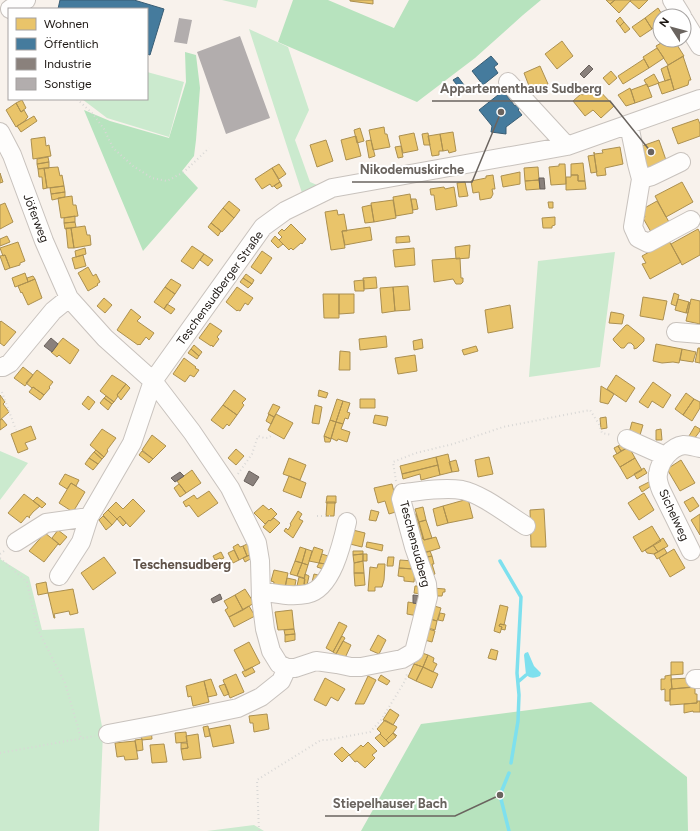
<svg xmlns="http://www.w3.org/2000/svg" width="700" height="831" font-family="Figtree,sans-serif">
  <rect width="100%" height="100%" fill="#f8f2ec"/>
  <path fill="#cbeace" d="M 222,0 L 258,0 L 256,8 Z
    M 249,29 L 288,47 L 309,110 L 295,140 L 310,182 L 317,185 L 302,193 Z
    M 147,72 L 184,82 L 169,137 L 107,118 L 82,99 L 147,99 Z
    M 615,252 L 600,367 L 529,377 L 538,261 Z
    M 0,451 L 28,463 L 0,500 Z
    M 0,559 L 29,577 L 42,630 L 84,628 L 103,732 L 99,831 L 0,831 Z
    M 254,825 L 264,831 L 207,831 Z"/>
  <path fill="#b7e3be" d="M 293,0 L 328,0 L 394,28 L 409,0 L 541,0 L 523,15 L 475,58 L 417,102 L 278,42 Z
    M 185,52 L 196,55 L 200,88 L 196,140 L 194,156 L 182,171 L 198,188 L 143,251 L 84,110 L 110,121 L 169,138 L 186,82 Z
    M 591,702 L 687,777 L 688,831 L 361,831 L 421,724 Z"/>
  <path fill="#7ee0ee" d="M 528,652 L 534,666 L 541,673 L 540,676 C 534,678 532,679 526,675 L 524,655 L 525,653 Z"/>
  <path fill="#e9c46a" stroke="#ac9050" d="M 350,0 L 373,0 L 373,4 L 350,1 Z
    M 606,0 L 615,0 L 610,4 Z
    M 615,0 L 631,0 L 619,13 L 610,4 Z
    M 631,0 L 648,0 L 639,9 L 630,1 Z
    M 658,8 L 663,16 L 660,16 L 660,23 L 652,29 L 645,18 Z
    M 620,17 L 624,22 L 620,26 L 616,21 Z
    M 645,18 L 652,29 L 640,37 L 632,27 Z
    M 624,22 L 630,29 L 625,33 L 620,26 Z
    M 666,40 L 674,40 L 684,56 L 668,65 L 656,46 Z
    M 562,41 L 573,56 L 557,69 L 545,54 Z
    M 657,48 L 664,58 L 649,68 L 643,57 Z
    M 683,56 L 691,80 L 689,80 L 688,85 L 674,90 L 667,66 Z
    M 644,59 L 649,68 L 623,84 L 618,76 Z
    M 540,66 L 548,84 L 531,91 L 524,73 Z
    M 667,66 L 671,79 L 665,81 L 661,69 Z
    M 611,71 L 617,78 L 609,85 L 603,78 Z
    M 654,74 L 659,83 L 648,87 L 644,80 Z
    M 671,79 L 674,90 L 662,94 L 658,83 Z
    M 647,84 L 652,97 L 635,103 L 631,90 Z
    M 594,85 L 614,106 L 601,118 L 593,110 L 585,116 L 573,101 L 581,94 L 583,95 Z
    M 630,88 L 635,103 L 626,106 L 618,95 Z
    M 22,100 L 26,108 L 21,112 L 16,103 Z
    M 16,103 L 21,112 L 24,110 L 28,117 L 26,119 L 26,120 L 16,127 L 6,110 Z
    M 34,116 L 37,121 L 21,132 L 17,126 Z
    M 698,119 L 700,124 L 700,136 L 678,144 L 672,128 Z
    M 384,127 L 385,134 L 387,134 L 390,147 L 373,150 L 369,130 Z
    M 360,128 L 364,141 L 357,143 L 354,130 Z
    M 453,132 L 456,151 L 449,153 L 448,150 L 443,151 L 440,134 Z
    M 414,133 L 418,150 L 403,153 L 399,136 Z
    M 428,133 L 430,145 L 424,145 L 422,134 Z
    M 440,134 L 443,151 L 439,151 L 439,155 L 432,156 L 428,136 Z
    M 356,136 L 361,156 L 346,160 L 341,140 Z
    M 45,137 L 46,146 L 49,145 L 51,156 L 33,159 L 31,139 Z
    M 326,140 L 333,161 L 317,167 L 310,145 Z
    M 371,140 L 375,156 L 369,158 L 366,141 Z
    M 659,140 L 667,163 L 648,169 L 642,154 L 644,153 L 642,146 Z
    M 401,146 L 403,157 L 398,158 L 395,147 Z
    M 620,147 L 623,164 L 605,168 L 606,175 L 597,176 L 594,152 L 594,154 L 603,153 L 602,150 Z
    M 594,155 L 597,172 L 591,173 L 588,156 Z
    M 48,157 L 49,162 L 37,164 L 37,159 Z
    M 49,162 L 49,168 L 38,169 L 37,164 Z
    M 583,163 L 585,181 L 578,181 L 578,175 L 571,175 L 571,164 Z
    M 279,164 L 286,174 L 279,179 L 272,168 Z
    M 559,164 L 565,164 L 566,184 L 551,185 L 549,167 L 559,166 Z
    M 58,167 L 60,176 L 62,175 L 64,186 L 47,188 L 44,168 Z
    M 538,167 L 539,180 L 525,181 L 524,168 Z
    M 44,168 L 47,188 L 43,189 L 42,177 L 39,177 L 38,169 Z
    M 272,168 L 280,182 L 272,187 L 270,184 L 262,189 L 255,179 Z
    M 520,172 L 520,184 L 503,187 L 501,176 Z
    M 0,173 L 3,182 L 0,183 Z
    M 493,175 L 495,189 L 492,189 L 493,194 L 491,198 L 480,200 L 479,192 L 473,193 L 471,181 L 486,178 L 486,176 Z
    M 571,175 L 578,175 L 578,181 L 585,181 L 586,189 L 566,190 L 566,177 L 571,177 Z
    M 539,180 L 540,189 L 526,190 L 525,181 Z
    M 280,182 L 282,186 L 277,189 L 274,186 Z
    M 465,182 L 468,196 L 459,197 L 457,183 Z
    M 682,182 L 693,202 L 666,217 L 655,196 Z
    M 64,186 L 65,192 L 51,194 L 50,188 Z
    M 444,187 L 445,189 L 454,187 L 457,206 L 436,210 L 434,195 L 431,195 L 430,189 Z
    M 65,192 L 65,197 L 52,200 L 51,194 Z
    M 410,194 L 413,213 L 396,216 L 393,197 Z
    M 72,196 L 73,205 L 76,205 L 78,216 L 61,218 L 58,198 Z
    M 411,199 L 416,199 L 418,209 L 413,210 Z
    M 393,200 L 396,218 L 374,222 L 371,203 Z
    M 229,201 L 240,210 L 234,218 L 223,208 Z
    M 657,201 L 669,222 L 651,232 L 643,218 L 645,217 L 641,210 Z
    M 548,202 L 553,202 L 553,208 L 549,208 Z
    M 5,203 L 13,222 L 0,229 L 0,205 Z
    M 371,205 L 374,222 L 365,223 L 362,207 Z
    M 223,208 L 234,218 L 222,232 L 211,223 Z
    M 337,210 L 338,215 L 344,214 L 347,231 L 342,231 L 345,248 L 331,250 L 325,212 Z
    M 75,216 L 75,222 L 64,223 L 64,218 Z
    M 555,217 L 555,225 L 552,226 L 552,228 L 543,228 L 542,218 Z
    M 75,222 L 76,227 L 65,229 L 64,223 Z
    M 211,223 L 221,231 L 218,236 L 208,227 Z
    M 291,224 L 306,239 L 302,244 L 301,243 L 293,250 L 291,248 L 289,250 L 279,240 L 282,237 L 278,233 L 282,229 L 284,231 Z
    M 85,226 L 87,235 L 90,235 L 91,245 L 74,248 L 71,228 Z
    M 370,227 L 372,240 L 345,245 L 342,231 Z
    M 66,228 L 71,228 L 74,248 L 68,248 Z
    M 698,229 L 700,233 L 700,255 L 682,265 L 671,244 Z
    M 7,236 L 10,242 L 0,246 L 0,239 Z
    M 275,236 L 283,244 L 278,248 L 271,241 Z
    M 409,236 L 410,242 L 396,243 L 396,237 Z
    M 669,241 L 681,262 L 650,279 L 642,264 L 646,263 L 642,256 Z
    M 18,242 L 25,261 L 20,263 L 20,265 L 10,268 L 5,255 L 3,256 L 0,248 Z
    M 470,245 L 469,258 L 456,259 L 455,247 Z
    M 192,246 L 204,254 L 193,269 L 181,261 Z
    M 85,248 L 86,254 L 76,257 L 75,251 Z
    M 414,248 L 415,265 L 395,267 L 393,250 Z
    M 262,251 L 272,258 L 261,274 L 251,267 Z
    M 204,254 L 213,260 L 208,266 L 200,260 Z
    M 5,255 L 10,268 L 5,270 L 0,256 Z
    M 83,255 L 86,266 L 75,269 L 72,258 Z
    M 460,258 L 461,278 L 463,278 L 463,282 L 461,284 L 456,284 L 453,279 L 434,282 L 432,260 Z
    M 88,267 L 93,276 L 96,274 L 100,282 L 97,284 L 98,285 L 88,291 L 78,273 Z
    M 25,273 L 28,282 L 15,287 L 12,278 Z
    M 246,274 L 254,280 L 252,284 L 243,278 Z
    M 33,276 L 35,279 L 28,282 L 27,278 Z
    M 376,277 L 377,288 L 364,289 L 363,278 Z
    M 243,278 L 252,284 L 248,288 L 240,282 Z
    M 35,279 L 42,298 L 28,305 L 22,292 L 21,293 L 18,286 Z
    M 171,279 L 181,285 L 175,294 L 165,287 Z
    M 364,280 L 364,291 L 355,291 L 354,281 Z
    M 408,286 L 410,310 L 395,311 L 393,287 Z
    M 165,287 L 175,294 L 164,309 L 154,302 Z
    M 237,287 L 253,298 L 248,305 L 245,303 L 240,311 L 238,310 L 237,311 L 226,302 Z
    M 393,287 L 395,311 L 382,313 L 380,288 Z
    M 674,293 L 679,295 L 676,306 L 671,304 Z
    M 323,294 L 339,294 L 339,318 L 324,318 Z
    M 339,294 L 354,294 L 354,313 L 339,314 Z
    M 643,297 L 667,301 L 663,320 L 640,316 Z
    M 104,298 L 112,305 L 105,313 L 97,306 Z
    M 678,299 L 689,302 L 686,313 L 675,310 Z
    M 691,299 L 700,301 L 700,324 L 686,321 Z
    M 689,302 L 690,303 L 688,313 L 686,313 Z
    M 167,304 L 175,309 L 171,314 L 164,309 Z
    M 510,305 L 513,328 L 488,333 L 485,310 Z
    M 131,309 L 141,317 L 137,321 L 154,333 L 149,340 L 146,337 L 140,345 L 139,344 L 138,345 L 117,330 Z
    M 611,312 L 622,314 L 624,315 L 622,324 L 609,323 Z
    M 1,321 L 16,332 L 4,346 L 0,343 L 0,322 Z
    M 210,323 L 222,331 L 217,337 L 219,339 L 213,347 L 212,345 L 211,346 L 199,338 Z
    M 626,325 L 628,325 L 644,338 L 644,341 L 637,348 L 634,349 L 634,346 L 631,343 L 628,343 L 624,348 L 621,348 L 614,341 L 613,339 Z
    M 386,336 L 387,347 L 360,350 L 359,339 Z
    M 63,338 L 79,350 L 70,364 L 59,355 L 57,357 L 51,352 Z
    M 422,339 L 423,348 L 414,350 L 413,341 Z
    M 656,344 L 682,349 L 679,363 L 673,362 L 662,363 L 653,361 Z
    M 194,345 L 202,352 L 199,356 L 191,349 Z
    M 476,346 L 478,351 L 464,355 L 462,350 Z
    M 698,348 L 700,348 L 700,363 L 695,362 Z
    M 191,349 L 199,356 L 197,359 L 188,353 Z
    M 682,349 L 696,352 L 693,362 L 680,360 Z
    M 340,351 L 350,352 L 350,370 L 339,370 Z
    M 415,355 L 417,371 L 398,374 L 395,358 Z
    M 184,358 L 196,367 L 195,368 L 199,370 L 194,377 L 190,375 L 185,382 L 173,374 Z
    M 23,367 L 33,375 L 25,386 L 14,378 Z
    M 37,370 L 53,382 L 49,387 L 50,388 L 44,395 L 33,387 L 32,388 L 26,383 Z
    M 112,375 L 126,384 L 117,395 L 118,396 L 114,402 L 100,391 Z
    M 616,375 L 635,388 L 626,402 L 607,389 Z
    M 653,382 L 671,395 L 663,408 L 652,401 L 648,408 L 639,402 Z
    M 126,384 L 130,388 L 121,400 L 117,395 Z
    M 601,386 L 614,394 L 608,404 L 600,402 Z
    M 33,387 L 44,395 L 40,400 L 29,392 Z
    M 234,390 L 246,399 L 242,403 L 244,405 L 237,415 L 223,405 Z
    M 319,390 L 328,393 L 326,398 L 318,396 Z
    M 686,393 L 694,399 L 683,415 L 675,409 Z
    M 0,395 L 5,402 L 3,404 L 9,412 L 0,420 Z
    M 88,396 L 95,402 L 89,410 L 82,404 Z
    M 106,396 L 114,402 L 112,404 L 104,398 Z
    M 104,398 L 112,404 L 108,410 L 100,403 Z
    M 337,399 L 343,401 L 336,422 L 330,420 Z
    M 360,399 L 375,399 L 375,408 L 360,408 Z
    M 694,399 L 700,402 L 700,408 L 692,421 L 683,415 Z
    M 343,401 L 350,403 L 347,412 L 350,413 L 348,419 L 345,418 L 343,424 L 336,422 Z
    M 273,404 L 280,407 L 274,417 L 268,414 Z
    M 223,405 L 237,415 L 229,426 L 227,424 L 223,429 L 211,420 Z
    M 315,405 L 322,407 L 319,424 L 312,423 Z
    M 269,414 L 274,417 L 271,424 L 266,421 Z
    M 276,414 L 293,423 L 284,439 L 268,430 Z
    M 375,415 L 388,417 L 386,426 L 373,423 Z
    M 606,417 L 607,428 L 601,429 L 600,418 Z
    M 2,419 L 7,425 L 0,430 L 0,420 Z
    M 330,420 L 336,422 L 331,439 L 324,436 Z
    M 336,422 L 343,424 L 341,429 L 350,432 L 347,442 L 338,439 L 337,441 L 331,438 Z
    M 632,422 L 643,425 L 640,435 L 629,433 Z
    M 31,426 L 36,439 L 25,443 L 28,449 L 18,453 L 11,434 Z
    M 695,426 L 700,429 L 700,431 L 694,439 L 689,436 Z
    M 102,429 L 116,438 L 107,450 L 108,451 L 104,457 L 90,445 Z
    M 661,429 L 662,440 L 656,440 L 656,430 Z
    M 152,435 L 166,446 L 153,459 L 142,450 Z
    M 324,436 L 331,439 L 330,442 L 325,442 Z
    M 627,441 L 629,447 L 621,451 L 618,446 Z
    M 618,446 L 621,451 L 617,454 L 614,448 Z
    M 629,447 L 635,458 L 620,467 L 613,456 Z
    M 236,449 L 244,456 L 236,465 L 228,458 Z
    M 96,450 L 104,457 L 102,459 L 94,452 Z
    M 142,451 L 153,459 L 149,463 L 139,455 Z
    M 94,452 L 102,459 L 98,464 L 89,458 Z
    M 448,454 L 452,472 L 440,475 L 436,457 Z
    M 436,457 L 438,465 L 402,474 L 400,466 Z
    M 489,457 L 493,474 L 478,477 L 475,460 Z
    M 89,458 L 98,464 L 93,470 L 85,464 Z
    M 289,458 L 306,465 L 300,480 L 283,474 Z
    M 635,458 L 642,470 L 627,479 L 620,467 Z
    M 456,460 L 459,471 L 452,472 L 449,462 Z
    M 681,460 L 695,483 L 680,491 L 667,469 Z
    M 438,465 L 440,475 L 421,480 L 420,474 L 403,479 L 402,474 Z
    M 644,468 L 647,473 L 637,479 L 634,474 Z
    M 192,470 L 201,483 L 186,493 L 177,481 Z
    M 65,474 L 79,480 L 76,486 L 71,483 L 67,489 L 59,484 Z
    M 289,476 L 306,483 L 301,498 L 283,491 Z
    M 649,482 L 651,486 L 642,492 L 639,487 Z
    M 71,483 L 85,492 L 73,512 L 59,503 Z
    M 179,484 L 186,493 L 180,497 L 174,488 Z
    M 392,484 L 399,511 L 389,514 L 385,501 L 378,503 L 374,488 Z
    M 209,491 L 218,503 L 198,517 L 189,505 L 186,507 L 183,502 L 194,495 L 197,499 Z
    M 644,493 L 654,510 L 639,520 L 628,503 Z
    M 24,494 L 40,506 L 33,512 L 29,517 L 30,518 L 27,516 L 21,523 L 8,513 Z
    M 327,496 L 336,496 L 336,503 L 326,503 Z
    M 37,497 L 46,504 L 42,508 L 33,501 Z
    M 693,497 L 699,506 L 690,512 L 684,502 Z
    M 133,499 L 145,511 L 130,527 L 120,516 L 117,519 L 108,510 L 116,502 L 123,509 Z
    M 468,499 L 473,518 L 448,523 L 443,506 Z
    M 327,502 L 335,502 L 334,516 L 326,516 Z
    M 263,505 L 269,510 L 271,508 L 277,514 L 270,521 L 269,520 L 265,524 L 254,513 Z
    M 443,506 L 448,523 L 437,526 L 433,509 Z
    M 423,507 L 426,520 L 419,522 L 415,509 Z
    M 544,509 L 546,547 L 531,547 L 530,510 Z
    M 108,510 L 117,519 L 112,525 L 103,515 Z
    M 371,510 L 379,512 L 376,521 L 369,520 Z
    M 298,511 L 302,514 L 299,519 L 303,521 L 293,538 L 284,531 L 286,528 L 288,530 L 291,525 L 290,524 Z
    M 416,514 L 423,538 L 417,540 L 409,515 Z
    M 700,514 L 700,535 L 691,520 Z
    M 103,516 L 112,525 L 106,530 L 99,520 Z
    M 120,516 L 126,523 L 123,526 L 117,519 Z
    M 274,518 L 280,523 L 270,533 L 263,527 L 269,520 L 270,521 Z
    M 426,520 L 432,538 L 424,540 L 419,522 Z
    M 652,526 L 661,541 L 642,552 L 633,537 Z
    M 58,530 L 67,537 L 60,545 L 52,538 Z
    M 353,530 L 365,533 L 362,547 L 350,544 Z
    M 45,533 L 60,545 L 58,544 L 44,562 L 29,551 Z
    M 436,537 L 440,548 L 421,554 L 417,540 L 423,538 L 424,540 Z
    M 663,538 L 668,546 L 658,552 L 653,545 Z
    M 251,542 L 255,553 L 247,556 L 243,546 Z
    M 367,542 L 383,545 L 382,551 L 366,547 Z
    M 238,544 L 240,547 L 243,546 L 247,556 L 239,560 L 233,547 Z
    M 653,545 L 658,552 L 654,554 L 647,553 L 645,550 Z
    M 300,547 L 306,549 L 302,563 L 295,561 Z
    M 314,547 L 323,550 L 319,563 L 309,561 Z
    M 664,548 L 667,553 L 657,559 L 654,554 Z
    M 306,549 L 312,551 L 308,565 L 302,563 Z
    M 674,549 L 685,568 L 670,577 L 659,558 Z
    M 234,550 L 239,560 L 233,563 L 228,553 Z
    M 353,551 L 363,551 L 363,554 L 353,555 Z
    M 430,551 L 432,556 L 423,558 L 422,553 Z
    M 221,552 L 224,558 L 221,559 L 220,558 L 215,560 L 213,556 Z
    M 322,554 L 328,556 L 326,564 L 319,563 Z
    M 363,554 L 363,561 L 354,563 L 353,555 Z
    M 363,554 L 367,554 L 367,561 L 363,561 Z
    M 250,555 L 252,558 L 245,562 L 243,558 Z
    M 432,556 L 434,564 L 432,564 L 435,574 L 429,576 L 423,558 Z
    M 104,557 L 116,573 L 93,590 L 81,573 Z
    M 388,557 L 394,557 L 393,566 L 387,566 Z
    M 400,560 L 413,561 L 412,569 L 399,568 Z
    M 295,561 L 302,563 L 297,576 L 290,574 Z
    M 363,561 L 364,573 L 354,573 L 354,563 Z
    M 302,563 L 308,565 L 304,578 L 297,576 Z
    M 319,563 L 325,564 L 323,569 L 317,567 Z
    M 378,564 L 385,564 L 384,580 L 382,587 L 375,587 L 375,591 L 368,591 L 370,567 L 377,568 Z
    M 399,568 L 415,569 L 414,582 L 404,581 L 404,577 L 398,576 Z
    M 274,570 L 288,573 L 284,591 L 273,589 L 274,582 L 271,581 Z
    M 354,573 L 364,573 L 365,585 L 355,586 Z
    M 305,574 L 309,576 L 307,585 L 304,584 Z
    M 314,574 L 322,576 L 311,586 Z
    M 299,577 L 305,579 L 303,592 L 296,590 Z
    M 287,578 L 296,580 L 294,591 L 285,589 Z
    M 46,582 L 48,593 L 38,595 L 36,584 Z
    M 415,586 L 422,586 L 421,594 L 414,593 Z
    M 432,588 L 445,589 L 445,592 L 443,592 L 442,596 L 432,596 Z
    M 73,589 L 78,613 L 70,615 L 69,611 L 54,614 L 55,618 L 54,618 L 48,593 Z
    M 245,589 L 254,603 L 243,610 L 235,595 Z
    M 235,595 L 243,610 L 229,617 L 225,610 L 228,608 L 224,601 Z
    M 408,602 L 419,604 L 418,616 L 407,614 Z
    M 431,605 L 441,608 L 437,621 L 427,618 Z
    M 500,605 L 508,607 L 504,625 L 500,624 L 499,626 L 502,627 L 500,633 L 494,631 Z
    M 249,606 L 255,616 L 234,627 L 229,617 Z
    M 292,610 L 294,629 L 278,630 L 275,612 Z
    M 440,613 L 445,614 L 443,621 L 438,620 Z
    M 427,618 L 437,621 L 435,630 L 425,627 Z
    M 339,622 L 347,626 L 333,652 L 326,648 Z
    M 500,624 L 506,625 L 505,630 L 501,629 L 502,627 L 499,626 Z
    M 425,628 L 435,631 L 432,642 L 421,639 Z
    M 294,629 L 295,634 L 285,635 L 284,630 Z
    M 295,634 L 295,640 L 285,642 L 285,635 Z
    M 378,635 L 386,640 L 379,654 L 370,650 Z
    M 342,636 L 345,638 L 336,654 L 333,652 Z
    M 343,641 L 351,645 L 345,658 L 336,654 Z
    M 249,642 L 260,663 L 245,671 L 234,650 Z
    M 491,649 L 498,651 L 496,660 L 488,658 Z
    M 419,652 L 428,655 L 423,667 L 414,664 Z
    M 428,655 L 434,658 L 433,662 L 437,664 L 433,672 L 423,667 Z
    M 671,662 L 683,662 L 683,674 L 671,675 Z
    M 414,664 L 423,667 L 416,681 L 408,677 Z
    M 252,667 L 255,672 L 245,677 L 242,672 Z
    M 423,667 L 438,674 L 432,688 L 416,681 Z
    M 236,674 L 244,692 L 230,698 L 223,680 Z
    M 381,675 L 390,681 L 387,685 L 378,680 Z
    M 671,675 L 672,689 L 670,689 L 670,701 L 665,701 L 665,689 L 661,690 L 661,679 L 665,679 L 665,676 Z
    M 368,676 L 376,680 L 364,704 L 355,704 Z
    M 325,678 L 345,689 L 338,701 L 331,697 L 326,706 L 314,700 Z
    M 690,678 L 691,687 L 672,689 L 671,679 Z
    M 211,679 L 217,695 L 208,697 L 204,681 Z
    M 204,681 L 209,702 L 193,706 L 191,696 L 188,697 L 186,686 Z
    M 225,684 L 229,694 L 224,696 L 219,686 Z
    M 697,687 L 695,688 L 695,694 L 697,694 L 697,703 L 670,705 L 670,689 Z
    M 697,701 L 700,701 L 700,712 L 693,712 L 693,711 L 684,713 L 684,704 L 697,703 Z
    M 390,709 L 399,715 L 393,725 L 383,720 Z
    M 267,714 L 269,729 L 254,732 L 253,723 L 250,723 L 249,716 Z
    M 385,720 L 397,727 L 393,733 L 397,736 L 393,733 L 386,740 L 380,734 L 381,733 L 377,729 Z
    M 230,725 L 234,743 L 213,747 L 209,729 Z
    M 208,726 L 210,736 L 205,737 L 203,727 Z
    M 151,729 L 152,739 L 142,740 L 140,730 Z
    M 186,732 L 187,742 L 176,743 L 175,733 Z
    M 393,733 L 396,737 L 389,743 L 386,740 Z
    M 198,734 L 201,758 L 183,760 L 181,749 L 188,748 L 186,736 Z
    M 380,734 L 389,743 L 384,747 L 375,738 Z
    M 142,739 L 143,750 L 137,751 L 135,740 Z
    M 135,741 L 138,759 L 125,760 L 124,756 L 117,757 L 115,743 Z
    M 368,742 L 377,751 L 372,755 L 375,758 L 365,768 L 357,761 L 355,762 L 349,755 L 342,762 L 334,754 L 342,747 L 350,755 L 361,745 L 363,747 Z
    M 181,743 L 187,743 L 188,748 L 181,749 Z
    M 164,744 L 167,762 L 152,763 L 150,745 Z"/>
  <path fill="#457b9d" stroke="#395d74" d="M 60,0 L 134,0 L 164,9 L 150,55 L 147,54 L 147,9 L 58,9 Z
    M 491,56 L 498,64 L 494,67 L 498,73 L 483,85 L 472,71 Z
    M 458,77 L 464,85 L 460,89 L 453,80 Z
    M 503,91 L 515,106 L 518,104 L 521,107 L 518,110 L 522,115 L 506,127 L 506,134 L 491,132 L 492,126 L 479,110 Z"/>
  <path fill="#8a817c" stroke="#69615c" d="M 589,65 L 593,69 L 584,78 L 580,74 Z
    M 539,178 L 544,178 L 545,189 L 540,189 Z
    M 51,338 L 58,344 L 52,352 L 44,346 Z
    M 249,471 L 259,477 L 253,486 L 244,481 Z
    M 180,472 L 184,476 L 175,482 L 171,478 Z
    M 220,594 L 222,599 L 213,603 L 211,599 Z
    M 413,595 L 422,596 L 419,604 L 413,603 Z"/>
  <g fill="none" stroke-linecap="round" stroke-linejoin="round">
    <path stroke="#7ee0ee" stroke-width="3.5" d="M 500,561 L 521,597 L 517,673 L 519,695 L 518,721 L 511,763
      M 519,681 L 526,675
      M 509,773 L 500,795 L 509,831"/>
  </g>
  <path fill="#b2adad" d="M 179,18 L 192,20 L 187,44 L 174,42 Z
    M 240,36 L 270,118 L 226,134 L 197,52 Z"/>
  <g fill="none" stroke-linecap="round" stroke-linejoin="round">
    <defs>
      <path id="minor" d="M 672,0 L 682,16
        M 10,9 L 26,0
        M 684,20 L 700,46
        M 508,82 L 567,146
        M 629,125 L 637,164 L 641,179 L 633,227 L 638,238 L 648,243 L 691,220
        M 0,132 L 12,155 L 44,241 L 69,298 L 105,338 L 153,381 L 192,432 L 230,488 L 257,543 L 260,561 L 261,598 L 265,629 L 271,651 L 279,664 L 287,668 L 295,668 L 316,661 L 337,664 L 351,667 L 361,667 L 402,659 L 414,652 L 428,597 L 427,584 L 414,547 L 401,499 L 403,493 C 422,491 443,487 462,490 C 482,494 508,515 526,526
        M 641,179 L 652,176 L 681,162
        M 676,332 L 700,334
        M 0,367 L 3,367 L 10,363 L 53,311 L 69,298
        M 627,439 L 665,456
        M 16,542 L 46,523 L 89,517 L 132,443 L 153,381 L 263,227 L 285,211 L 332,188 L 567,146 L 700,99
        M 691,551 L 661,490 C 659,485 657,479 658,474 C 660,461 670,447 684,445 C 689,445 695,447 700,448
        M 59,576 L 81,542 L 89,517
        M 261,591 C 276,594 292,597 307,594 C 332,589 342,544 347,522
        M 695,679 L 700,679
        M 108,734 L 161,724 L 238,708 L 261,697 L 281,681 L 287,668"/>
    </defs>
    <use href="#minor" stroke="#c8c2bd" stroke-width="20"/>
    <path stroke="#d9d8d6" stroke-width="2" stroke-dasharray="1 3" stroke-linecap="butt" d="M 77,99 L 93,114 L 104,129 L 113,148 L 133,166 L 152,178 L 167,181 L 184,172 L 209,148
      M 2,392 L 16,430
      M 238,474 L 252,454 L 258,436 C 265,438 267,440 273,434
      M 396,481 L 393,462 L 416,453 L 453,444 L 503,427 L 590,410 L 599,424 L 602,433 L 612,435
      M 317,516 L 333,516
      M 0,554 L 4,551
      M 0,558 L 27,582 L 37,628 L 65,683 L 81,738
      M 0,753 L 95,736
      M 259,831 L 257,780 L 321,740 L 328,740 L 370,732 L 381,720 L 405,681 L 407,674"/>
    <use href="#minor" stroke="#fefdfc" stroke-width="18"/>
  </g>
  <g text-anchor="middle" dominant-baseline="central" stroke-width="4" stroke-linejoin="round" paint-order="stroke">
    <g font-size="12" fill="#1d1713" stroke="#fff">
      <text transform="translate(36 218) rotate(69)">Jöferweg</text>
      <text transform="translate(220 288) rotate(-54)">Teschensudberger Straße</text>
      <text transform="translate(674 515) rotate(65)">Sichelweg</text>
      <text transform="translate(415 544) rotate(75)">Teschensudberg</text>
    </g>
    <g font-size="13" font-weight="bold" fill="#605349" stroke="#fff">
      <text x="182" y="564">Teschensudberg</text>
    </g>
  </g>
  <path fill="none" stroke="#6a645f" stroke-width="1.5" d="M651 152L610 101H432M501 112L472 182H352M500 795L455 816H325"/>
  <g fill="#6a645f" stroke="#fff" stroke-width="1.5">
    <circle cx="651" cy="152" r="4"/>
    <circle cx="501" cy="112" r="4"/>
    <circle cx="500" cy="795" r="4"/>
  </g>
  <g font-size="13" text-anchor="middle" font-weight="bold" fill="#6a645f" stroke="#fff" stroke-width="4" stroke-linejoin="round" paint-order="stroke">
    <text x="521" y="93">Appartementhaus Sudberg</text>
    <text x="412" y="174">Nikodemuskirche</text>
    <text x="390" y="808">Stiepelhauser Bach</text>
  </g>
  <rect x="8" y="8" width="140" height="92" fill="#ffffff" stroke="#a5a2a1"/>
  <rect x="16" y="18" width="20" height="12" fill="#e9c46a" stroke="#a5a2a1"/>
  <text x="44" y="28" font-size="12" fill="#1d1713">Wohnen</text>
  <rect x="16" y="38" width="20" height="12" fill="#457b9d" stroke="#a5a2a1"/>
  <text x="44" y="48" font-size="12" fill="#1d1713">Öffentlich</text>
  <rect x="16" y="58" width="20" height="12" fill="#8a817c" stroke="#a5a2a1"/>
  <text x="44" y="68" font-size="12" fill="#1d1713">Industrie</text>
  <rect x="16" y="78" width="20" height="12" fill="#b2adad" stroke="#a5a2a1"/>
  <text x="44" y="88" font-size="12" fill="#1d1713">Sonstige</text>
  <g transform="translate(672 28) rotate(306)"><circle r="19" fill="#ffffff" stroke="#a5a2a1"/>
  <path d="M0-3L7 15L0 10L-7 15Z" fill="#6a645f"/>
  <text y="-6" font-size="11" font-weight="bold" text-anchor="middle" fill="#1d1713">N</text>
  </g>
</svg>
